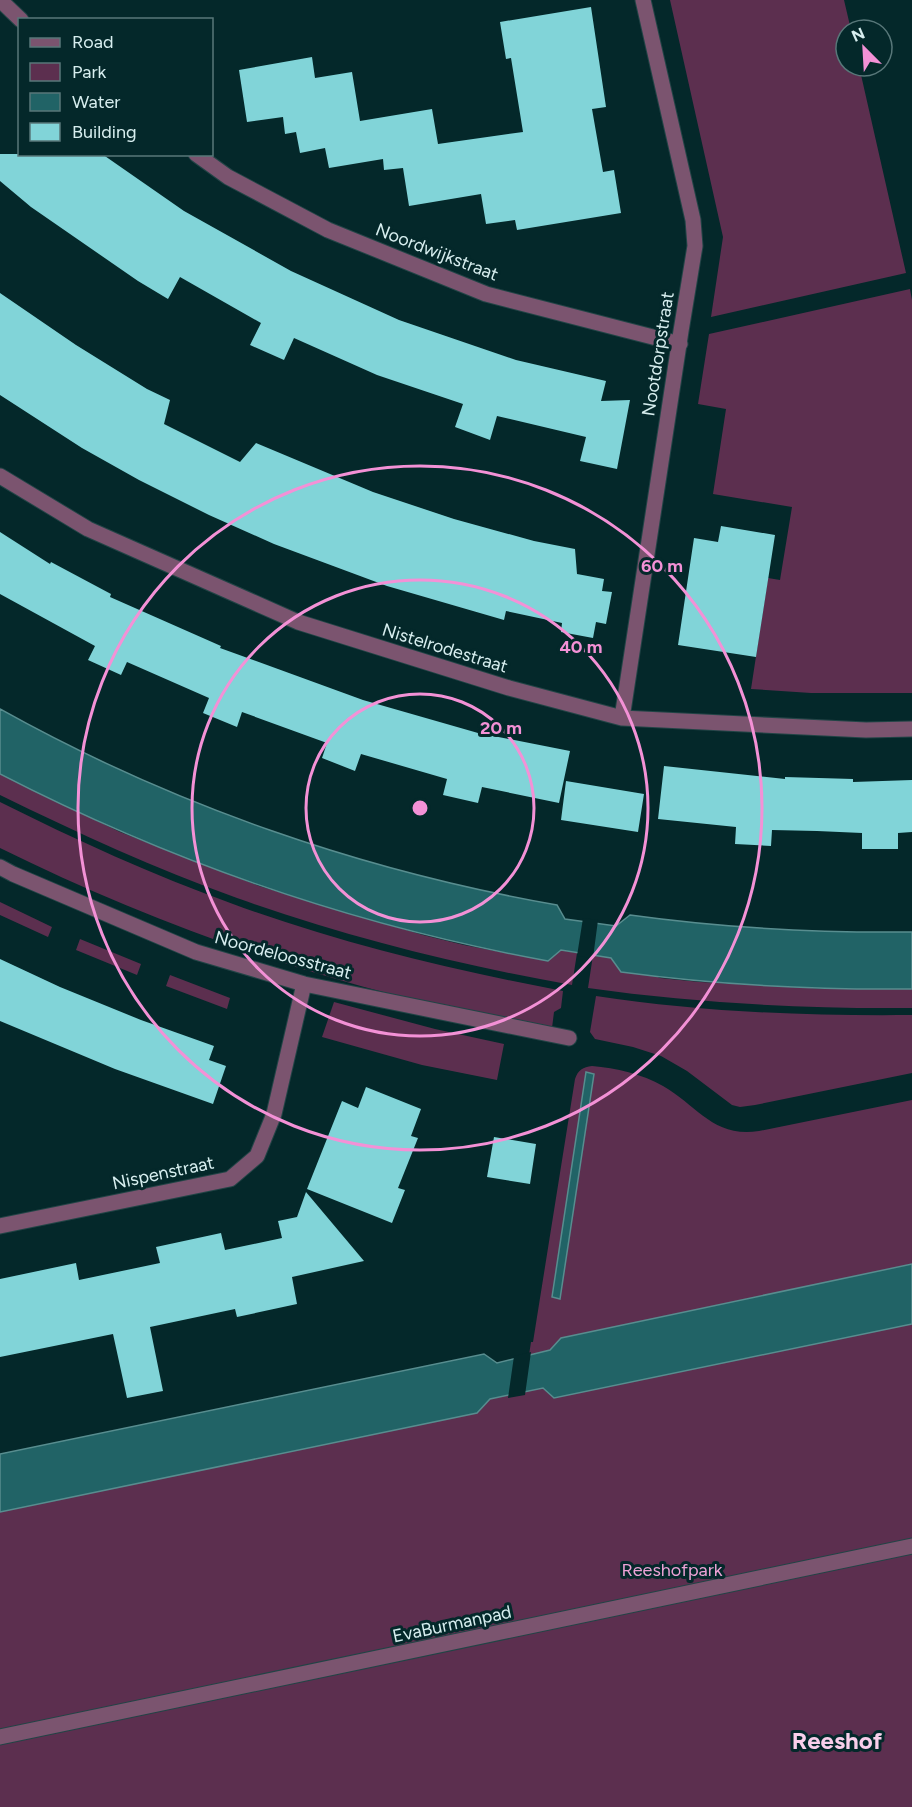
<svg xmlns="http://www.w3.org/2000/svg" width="912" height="1807" font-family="Figtree,sans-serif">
  <rect width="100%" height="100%" fill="#04282a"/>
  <path fill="#5c2f4f" d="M 670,0 L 844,0 L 851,30 L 846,30 L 846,66 L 859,66 L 906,273 L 711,317 L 723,237 Z
    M 910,289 L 912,300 L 912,693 L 811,693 L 751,689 L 768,578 L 780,580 L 792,507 L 713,494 L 726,409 L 698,404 L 709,334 Z
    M 0,774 L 120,832 L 259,886 L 423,935 L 464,945 L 506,953 L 561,950 L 577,953 L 572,985 C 459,965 346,937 237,898 C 156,869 78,833 0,795 Z
    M 0,802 C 76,840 153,875 233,904 C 340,943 452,970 563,991 L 561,1008 L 554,1012 L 552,1028 C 510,1020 468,1013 427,1003 C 279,968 136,915 0,848 Z
    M 0,902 L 52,927 L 48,937 L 0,915 Z
    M 80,939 L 141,964 L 137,975 L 76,950 Z
    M 593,955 L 611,958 L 660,978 L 700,982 L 828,989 L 912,989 L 912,1008 C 803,1009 695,1003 588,988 Z
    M 170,975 L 230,998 L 227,1009 L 166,986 Z
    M 596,996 C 700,1012 807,1016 912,1015 L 912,1073 L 755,1105 L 740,1107 L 732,1105 L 687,1071 L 661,1056 L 633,1047 L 595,1039 L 590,1032 Z
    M 334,1002 L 435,1029 L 504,1044 L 497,1080 L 422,1065 L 322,1037 Z
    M 592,1066 C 616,1068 642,1074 663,1086 C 698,1106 713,1138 759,1131 L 912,1100 L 912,1264 L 561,1338 L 550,1350 L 529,1355 L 531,1342 L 533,1342 L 575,1079 C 578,1070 583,1067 592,1066 Z
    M 912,1279 L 912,1807 L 0,1807 L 0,1463 Z"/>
  <path fill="#216366" stroke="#588d8f" stroke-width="1.5" d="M 0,709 C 172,805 363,871 557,905 L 565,919 L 616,926 L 630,915 C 724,928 817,933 912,932 L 912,989 C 814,990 718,985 621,972 L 611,958 L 561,950 L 548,961 C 356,926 173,863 0,774 Z
    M 586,1072 L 594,1074 L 560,1299 L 552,1297 Z
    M 912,1264 L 912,1324 L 554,1398 L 543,1388 L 490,1399 L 477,1413 L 0,1512 L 0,1454 L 484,1354 L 497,1363 L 550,1350 L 561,1338 Z"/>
  <path fill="#04282a" d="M 583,918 L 598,920 L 593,958 L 577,956 Z
    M 531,1352 L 525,1395 L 508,1398 L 514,1356 Z"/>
  <path fill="#81d4d8" d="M 591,7 L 606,107 L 592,109 L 603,172 L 614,170 L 621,213 L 517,230 L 515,220 L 486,224 L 481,194 L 409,206 L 403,168 L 384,170 L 383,159 L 329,168 L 325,148 L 300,153 L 296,132 L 285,134 L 283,117 L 247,122 L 239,70 L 312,57 L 315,78 L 352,72 L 360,121 L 432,109 L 438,144 L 523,132 L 511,58 L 506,59 L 500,22 Z
    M 0,154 L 102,154 L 184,211 L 291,271 L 399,320 L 516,360 L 606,381 L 601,401 L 630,400 L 617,469 L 580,461 L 586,437 L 497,416 L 490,440 L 455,427 L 463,404 L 377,375 L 294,338 L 284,360 L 250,345 L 261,323 L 180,277 L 168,299 L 138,281 L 31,207 L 0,181 Z
    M 0,293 L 76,345 L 147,389 L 170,400 L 164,424 L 240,462 L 256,443 L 373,492 L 454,519 L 534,541 L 575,549 L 577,574 L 604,579 L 602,591 L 612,592 L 606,624 L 596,622 L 593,638 L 561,632 L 562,623 L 506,611 L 504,620 L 387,586 L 274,544 L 209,515 L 139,480 L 82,448 L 0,395 Z
    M 721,526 L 775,535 L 756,657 L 678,645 L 694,538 L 718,542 Z
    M 0,532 L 50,564 L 51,562 L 111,594 L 110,597 L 221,646 L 220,648 L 363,700 L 478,733 L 570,751 L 559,803 L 482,787 L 478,803 L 443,795 L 447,779 L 361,754 L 355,771 L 322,758 L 327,743 L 242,712 L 237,727 L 203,713 L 209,698 L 127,662 L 121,675 L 88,660 L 95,646 L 0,594 Z
    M 664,766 L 785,779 L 785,777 L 853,779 L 853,782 L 912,780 L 912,832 L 898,833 L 898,849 L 862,849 L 862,833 L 817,831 L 772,830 L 771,846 L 735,844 L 736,827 L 658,819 Z
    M 566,781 L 644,794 L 638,832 L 561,820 Z
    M 0,959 L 60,987 L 141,1020 L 214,1046 L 209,1060 L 226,1066 L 213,1104 L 115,1069 L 0,1021 Z
    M 366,1087 L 421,1109 L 411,1136 L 418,1138 L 398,1188 L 405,1190 L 392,1223 L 307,1189 L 342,1101 L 358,1108 Z
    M 494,1137 L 536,1144 L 530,1184 L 487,1177 Z
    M 306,1192 L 364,1261 L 292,1277 L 297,1304 L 237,1317 L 235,1309 L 150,1327 L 163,1391 L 127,1398 L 113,1334 L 0,1357 L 0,1279 L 76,1263 L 79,1280 L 160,1263 L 156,1247 L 221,1233 L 225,1250 L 282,1238 L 278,1221 L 297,1217 Z"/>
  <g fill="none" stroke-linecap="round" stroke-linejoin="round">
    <defs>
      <path id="minor" d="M 0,0 L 21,20
        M 196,154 L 228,177 L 328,230 L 486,294 L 680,344
        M 0,476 L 88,529 L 298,622 L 509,688 L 622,718 L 866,730 L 912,729
        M 622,718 L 681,331 L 695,246 L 693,220 L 643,0
        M 0,867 L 13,874 L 196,952 L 304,984 L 569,1038
        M 0,1226 L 230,1179 L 257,1156 L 274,1114 L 304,984
        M 0,1737 L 912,1546"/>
    </defs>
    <use href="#minor" stroke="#224446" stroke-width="17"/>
    <use href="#minor" stroke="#7b546f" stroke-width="15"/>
  </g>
  <g fill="none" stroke="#f391d6" stroke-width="3">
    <circle cx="420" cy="808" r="114"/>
    <circle cx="420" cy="808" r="228"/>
    <circle cx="420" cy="808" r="342"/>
  </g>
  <g text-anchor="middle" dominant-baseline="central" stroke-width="6" stroke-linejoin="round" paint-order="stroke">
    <g font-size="18" fill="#d7eeef" stroke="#04282a">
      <text transform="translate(437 252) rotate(21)">Noordwijkstraat</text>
      <text transform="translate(658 354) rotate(-81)">Nootdorpstraat</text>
      <text transform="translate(445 648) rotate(17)">Nistelrodestraat</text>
      <text transform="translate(283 955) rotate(15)">Noordeloosstraat</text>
      <text transform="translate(163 1173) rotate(-12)">Nispenstraat</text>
      <text transform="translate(452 1624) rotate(-12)">EvaBurmanpad</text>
    </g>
    <g font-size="18" fill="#eda2d6" stroke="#04282a">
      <text x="672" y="1570">Reeshofpark</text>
    </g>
    <g font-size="24" font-weight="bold" fill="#f9cfeb" stroke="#04282a">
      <text x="837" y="1740">Reeshof</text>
    </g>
  </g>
  <circle cx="420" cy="808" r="9" fill="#f391d6" stroke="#04282a" stroke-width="3"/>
  <g font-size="18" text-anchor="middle" font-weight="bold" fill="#f391d6" stroke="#04282a" stroke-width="6" stroke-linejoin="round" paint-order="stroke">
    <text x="662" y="572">60 m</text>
    <text x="581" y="653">40 m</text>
    <text x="501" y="734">20 m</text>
  </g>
  <rect x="18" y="18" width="195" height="138" fill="#04282a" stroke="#587779" stroke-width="1.5"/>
  <rect x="30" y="38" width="30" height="9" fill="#7b546f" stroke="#587779" stroke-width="1.5"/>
  <text x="72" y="48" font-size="18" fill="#d7eeef">Road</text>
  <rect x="30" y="63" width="30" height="18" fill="#5c2f4f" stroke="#587779" stroke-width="1.5"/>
  <text x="72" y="78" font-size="18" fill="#d7eeef">Park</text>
  <rect x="30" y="93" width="30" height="18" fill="#216366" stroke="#587779" stroke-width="1.5"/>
  <text x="72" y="108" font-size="18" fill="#d7eeef">Water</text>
  <rect x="30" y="123" width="30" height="18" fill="#81d4d8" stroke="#587779" stroke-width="1.5"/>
  <text x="72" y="138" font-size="18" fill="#d7eeef">Building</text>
  <g transform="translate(864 48) rotate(336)"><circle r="28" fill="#04282a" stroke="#587779" stroke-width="1.5"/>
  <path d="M0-4.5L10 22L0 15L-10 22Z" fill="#f391d6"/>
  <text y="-9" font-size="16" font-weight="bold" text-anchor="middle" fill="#d7eeef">N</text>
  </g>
</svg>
